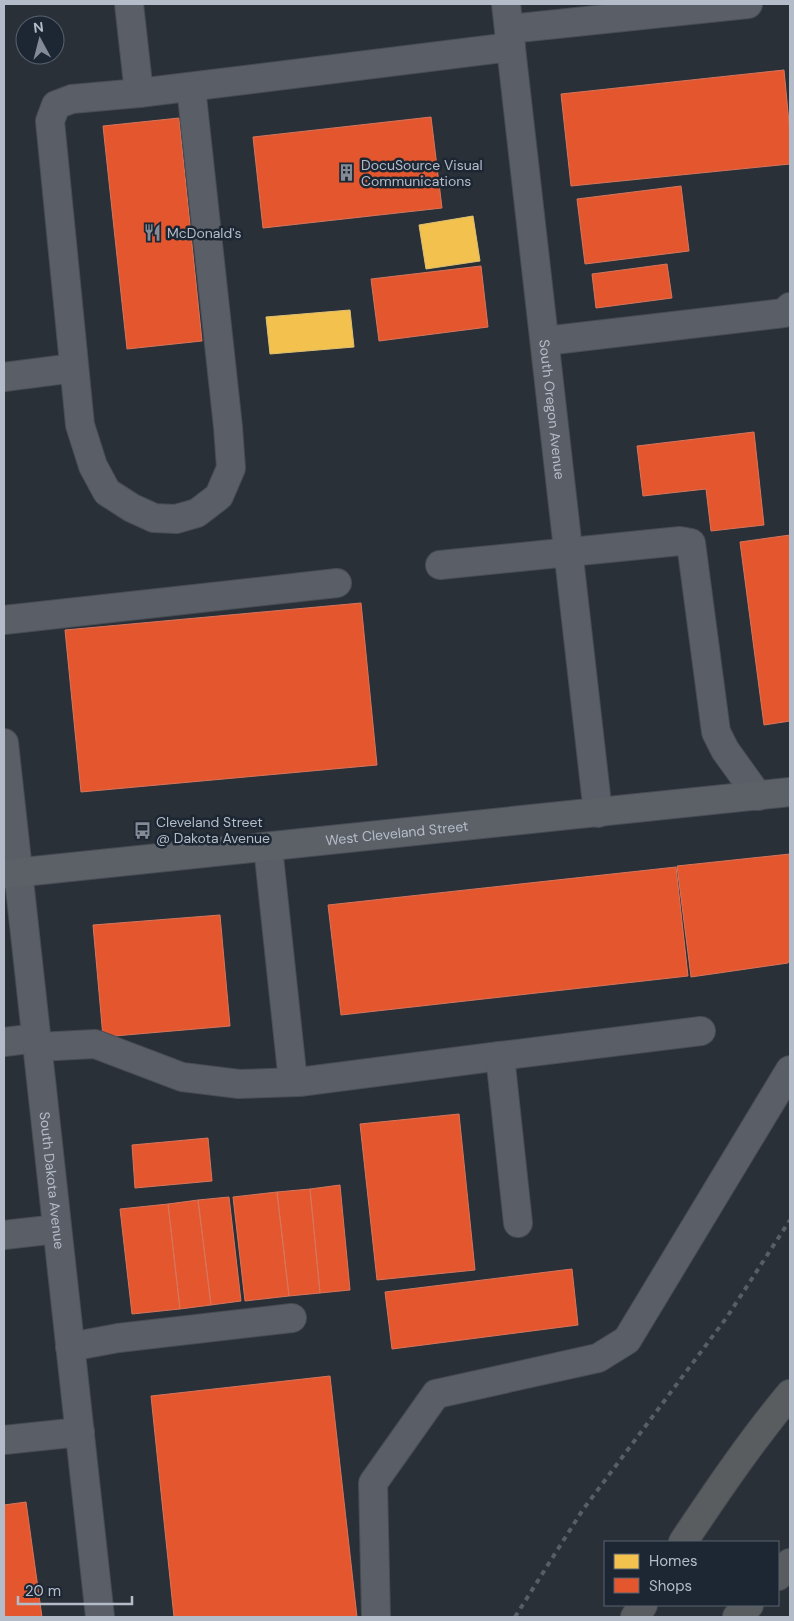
<svg xmlns="http://www.w3.org/2000/svg" width="794" height="1621" font-family="'DM Sans',sans-serif">
  <rect width="100%" height="100%" fill="#2a3038"/>
  <path fill="#f2c14e" stroke="#dfc073" d="M 473,216 L 480,261 L 426,269 L 419,225 Z
    M 350,310 L 354,347 L 270,354 L 266,317 Z"/>
  <path fill="#e4572e" stroke="#d6755c" d="M 784,70 L 790,133 L 790,164 L 571,186 L 561,94 Z
    M 431,117 L 442,208 L 263,228 L 253,137 Z
    M 179,118 L 202,341 L 127,349 L 103,126 Z
    M 681,186 L 689,251 L 585,264 L 577,199 Z
    M 667,264 L 672,298 L 596,308 L 592,274 Z
    M 481,266 L 488,327 L 379,341 L 371,279 Z
    M 754,432 L 764,525 L 711,531 L 706,489 L 643,496 L 637,446 Z
    M 790,535 L 790,721 L 764,725 L 740,542 Z
    M 361,603 L 377,765 L 81,792 L 65,630 Z
    M 790,854 L 790,958 L 788,963 L 691,977 L 677,866 Z
    M 676,867 L 688,976 L 341,1015 L 328,905 Z
    M 220,915 L 230,1026 L 103,1037 L 93,925 Z
    M 459,1114 L 475,1270 L 377,1280 L 360,1124 Z
    M 208,1138 L 212,1181 L 135,1188 L 132,1145 Z
    M 340,1185 L 350,1290 L 320,1293 L 310,1189 Z
    M 310,1189 L 320,1293 L 289,1296 L 277,1192 Z
    M 277,1192 L 289,1296 L 245,1301 L 233,1197 Z
    M 229,1197 L 241,1301 L 211,1305 L 198,1200 Z
    M 198,1200 L 211,1305 L 180,1309 L 168,1204 Z
    M 168,1204 L 180,1309 L 132,1314 L 120,1209 Z
    M 572,1269 L 578,1325 L 392,1349 L 385,1292 Z
    M 330,1376 L 357,1617 L 174,1617 L 151,1396 Z
    M 26,1502 L 42,1617 L 4,1617 L 4,1505 Z"/>
  <g fill="none" stroke-linecap="round" stroke-linejoin="round">
    <defs>
      <g id="minor">
        <path d="M 129,4 L 139,93 L 72,99 L 56,105 L 50,121 L 80,425 L 93,466 L 107,492 L 132,508 L 154,518 L 176,519 L 197,513 L 219,496 L 231,468 L 228,427 L 191,87"/>
        <path id="s1" d="M 506,4 L 598,813"/>
        <path d="M 509,29 L 748,4"/>
        <path d="M 139,93 L 511,47"/>
        <path d="M 545,341 L 784,313 L 790,307"/>
        <path d="M 4,377 L 74,368"/>
        <path d="M 440,565 L 680,541 L 691,543 L 716,732 L 725,750 L 758,796"/>
        <path d="M 4,620 L 337,583"/>
        <path id="s2" d="M 4,743 L 100,1617"/>
        <path d="M 268,847 L 293,1082"/>
        <path d="M 4,1042 L 37,1038"/>
        <path d="M 37,1047 L 95,1044 L 182,1077 L 239,1084 L 299,1082 L 500,1056 L 701,1031"/>
        <path d="M 500,1056 L 518,1223"/>
        <path d="M 4,1235 L 57,1229"/>
        <path d="M 70,1347 L 118,1338 L 292,1318"/>
        <path d="M 4,1440 L 80,1432"/>
        <path d="M 376,1617 L 373,1483 L 436,1394 L 598,1358 L 627,1340 L 790,1070"/>
      </g>
      <g id="major">
        <path id="s3" d="M 4,874 L 790,792"/>
      </g>
      <path id="highway" d="M 683,1542 C 717,1491 751,1441 790,1394
        M 778,1576 L 790,1563
        M 635,1617 L 643,1605
        M 737,1617 L 749,1605"/>
    </defs>
    <use href="#minor" stroke="#484c53" stroke-width="30"/>
    <use href="#major" stroke="#484c55" stroke-width="30"/>
    <use href="#highway" stroke="#474c53" stroke-width="30"/>
    <use href="#minor" stroke="#5a5e66" stroke-width="28"/>
    <use href="#major" stroke="#5c6168" stroke-width="28"/>
    <use href="#highway" stroke="#5a5d60" stroke-width="28"/>
    <path stroke="#595d64" stroke-width="4" stroke-dasharray="5 5" stroke-linecap="butt" d="M 515,1617 L 582,1511 L 727,1317 L 790,1220"/>
  </g>
  <defs>
    <symbol id="building-bare" viewBox="-9 -9 18 18"><path d="M-4-6H4V6H1V3H-1V6H-4ZM-2.5-4.3h1.7v1.8h-1.7ZM.8-4.3h1.7v1.8H.8ZM-2.5-1h1.7V.8h-1.7ZM.8-1h1.7V.8H.8Z" fill="#848b96" stroke="#1d2633" stroke-width="2.5" paint-order="stroke"/></symbol>
    <symbol id="restaurant-bare" viewBox="-9 -9 18 18"><path d="M-5-6h1v4h1v-4h1v4h1v-4h1v5L-1.5 .5V6h-2V.5L-5-1ZM5-6V6H3V1.5H1.5Q1.5-4 5-6Z" fill="#848b96" stroke="#1d2633" stroke-width="2.5" paint-order="stroke"/></symbol>
    <symbol id="bus-bare" viewBox="-9 -9 18 18"><path d="M-5-6H5V4H4V6H2V4H-2V6H-4V4H-5ZM-3.5-4V0h7V-4ZM-3.5 1.2v1.5H-2V1.2ZM2 1.2v1.5H3.5V1.2Z" fill="#848b96" stroke="#1d2633" stroke-width="2.5" paint-order="stroke"/></symbol>
  </defs>
  <g fill-rule="evenodd">
    <use href="#building-bare" x="334" y="160" width="25" height="25"/>
    <use href="#restaurant-bare" x="140" y="220" width="25" height="25"/>
    <use href="#bus-bare" x="130" y="818" width="25" height="25"/>
  </g>
  <g text-anchor="middle" dominant-baseline="central" stroke-width="5" stroke-linejoin="round" paint-order="stroke">
    <g font-size="14" fill="#b4bcc9" stroke="#1d2633" text-anchor="start">
      <text x="361" y="165">DocuSource Visual<tspan x="361" dy="16">Communications</tspan></text>
      <text x="167" y="233">McDonald's</text>
      <text x="156" y="822">Cleveland Street<tspan x="156" dy="16">@ Dakota Avenue</tspan></text>
    </g>
    <g font-size="14" fill="#b4bcc9" stroke="#1d2633">
      <text stroke="none"><textPath href="#s1" startOffset="408">South Oregon Avenue</textPath></text>
      <text stroke="none"><textPath href="#s3" startOffset="395">West Cleveland Street</textPath></text>
      <text stroke="none"><textPath href="#s2" startOffset="440">South Dakota Avenue</textPath></text>
    </g>
  </g>
  <rect width="794" height="1621" fill="none" stroke="#b4bcc9" stroke-width="10"/>
  <rect x="604" y="1541" width="175" height="65" fill="#1d2633" stroke="#59626f"/>
  <rect x="614" y="1554" width="25" height="15" fill="#f2c14e" stroke="#59626f"/>
  <text x="649" y="1566" font-size="15" fill="#b4bcc9">Homes</text>
  <rect x="614" y="1578" width="25" height="15" fill="#e4572e" stroke="#59626f"/>
  <text x="649" y="1591" font-size="15" fill="#b4bcc9">Shops</text>
  <g transform="translate(40 40) rotate(353)"><circle r="24" fill="#1d2633" stroke="#59626f"/>
  <path d="M0-4L9 19L0 12L-9 19Z" fill="#848b96"/>
  <text y="-8" font-size="14" font-weight="bold" text-anchor="middle" fill="#b4bcc9">N</text>
  </g>
  <path d="M18 1596v8h114v-8" fill="none" stroke="#b4bcc9" stroke-width="2.5"/>
  <text x="25" y="1596" font-size="15" fill="#b4bcc9" stroke="#1d2633" stroke-width="4" paint-order="stroke">20 m</text>
</svg>
